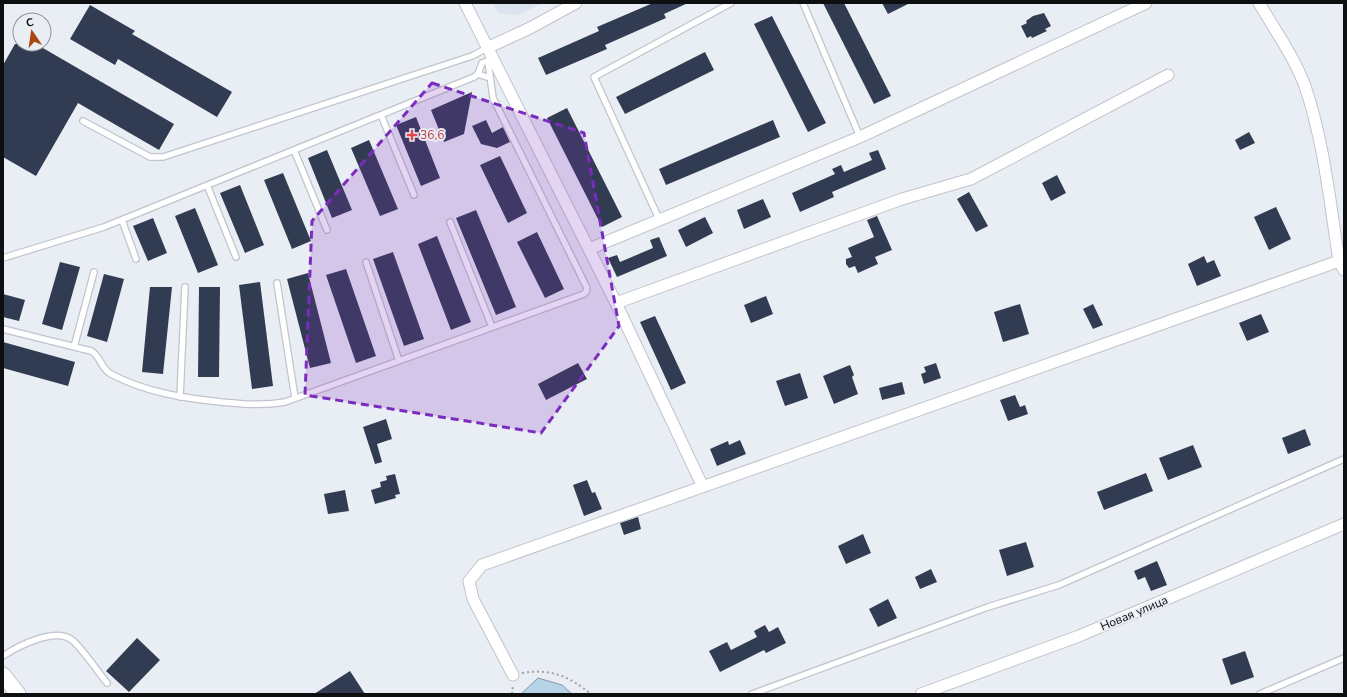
<svg xmlns="http://www.w3.org/2000/svg" width="1347" height="697" font-family="'Nunito Sans',sans-serif">
  <rect width="100%" height="100%" fill="#e9edf4"/>
  <path fill="#dbe2f0" d="M 493,3 L 542,3 L 519,15 L 498,13 Z"/>
  <path fill="#b7d3e8" stroke="#8498a8" d="M 538,678 L 562,685 L 572,694 L 521,694 Z"/>
  <path fill="#313c52" d="M 653,3 L 688,3 L 664,14 L 666,18 L 605,45 L 607,49 L 546,75 L 538,58 L 599,31 L 597,27 Z
    M 823,3 L 844,3 L 891,96 L 874,104 Z
    M 882,3 L 910,3 L 888,14 Z
    M 90,5 L 135,31 L 132,34 L 232,92 L 217,117 L 118,59 L 115,65 L 70,39 Z
    M 1044,13 L 1051,26 L 1045,29 L 1047,31 L 1032,38 L 1031,36 L 1027,38 L 1021,26 L 1027,23 L 1026,21 L 1033,16 Z
    M 772,16 L 826,123 L 808,132 L 754,24 Z
    M 15,44 L 36,44 L 174,124 L 159,150 L 78,103 L 36,176 L 3,157 L 3,65 Z
    M 705,52 L 714,70 L 625,114 L 616,97 Z
    M 472,92 L 464,134 L 444,142 L 431,110 Z
    M 567,108 L 622,217 L 602,227 L 547,118 Z
    M 416,117 L 440,178 L 421,186 L 396,125 Z
    M 486,120 L 492,133 L 503,127 L 510,142 L 497,148 L 481,144 L 472,126 Z
    M 773,120 L 780,137 L 666,185 L 659,169 Z
    M 1249,132 L 1255,143 L 1240,150 L 1235,140 Z
    M 369,140 L 398,209 L 380,216 L 351,148 Z
    M 327,150 L 352,210 L 332,218 L 308,158 Z
    M 878,150 L 886,169 L 832,192 L 834,197 L 800,212 L 792,193 L 835,174 L 832,169 L 841,165 L 844,172 L 872,160 L 869,153 Z
    M 500,156 L 527,213 L 508,223 L 480,165 Z
    M 283,173 L 311,241 L 292,249 L 264,180 Z
    M 1057,175 L 1066,193 L 1051,201 L 1042,183 Z
    M 240,185 L 264,245 L 245,253 L 220,193 Z
    M 969,192 L 988,226 L 976,232 L 957,199 Z
    M 763,199 L 771,217 L 744,229 L 737,210 Z
    M 1276,207 L 1291,239 L 1269,250 L 1254,217 Z
    M 195,208 L 218,265 L 198,273 L 175,216 Z
    M 476,210 L 516,307 L 496,315 L 456,218 Z
    M 877,216 L 892,250 L 875,257 L 878,264 L 858,273 L 855,266 L 849,268 L 846,264 L 846,259 L 852,257 L 848,248 L 874,237 L 867,220 Z
    M 705,217 L 713,233 L 686,247 L 678,230 Z
    M 153,218 L 167,253 L 148,261 L 133,226 Z
    M 537,232 L 564,289 L 545,298 L 517,242 Z
    M 437,236 L 471,322 L 451,330 L 418,244 Z
    M 659,237 L 667,256 L 617,277 L 608,258 L 617,255 L 620,262 L 653,248 L 650,240 Z
    M 393,252 L 424,339 L 404,346 L 373,259 Z
    M 1204,256 L 1207,263 L 1214,260 L 1221,276 L 1197,286 L 1188,264 Z
    M 60,262 L 80,267 L 62,330 L 42,324 Z
    M 346,269 L 376,356 L 356,363 L 326,275 Z
    M 308,273 L 331,363 L 310,368 L 287,279 Z
    M 104,274 L 124,279 L 107,342 L 87,336 Z
    M 260,282 L 273,386 L 252,389 L 239,285 Z
    M 150,287 L 172,287 L 163,374 L 142,372 Z
    M 199,287 L 220,287 L 219,377 L 198,377 Z
    M 3,294 L 25,300 L 19,321 L 3,317 Z
    M 766,296 L 773,314 L 751,323 L 744,305 Z
    M 1020,304 L 1029,334 L 1003,342 L 994,312 Z
    M 1093,304 L 1103,325 L 1093,329 L 1083,309 Z
    M 1261,314 L 1269,332 L 1247,341 L 1239,323 Z
    M 655,316 L 686,383 L 671,390 L 640,322 Z
    M 3,342 L 75,362 L 68,386 L 3,368 Z
    M 578,363 L 587,379 L 546,400 L 538,384 Z
    M 936,363 L 941,378 L 924,384 L 921,374 L 926,372 L 924,367 Z
    M 850,365 L 854,375 L 852,377 L 858,394 L 834,404 L 823,376 Z
    M 800,373 L 808,398 L 785,406 L 776,381 Z
    M 902,382 L 905,394 L 882,400 L 879,388 Z
    M 1015,395 L 1020,407 L 1025,405 L 1028,414 L 1008,421 L 1000,400 Z
    M 386,419 L 392,439 L 377,444 L 382,462 L 375,464 L 363,427 Z
    M 1305,429 L 1311,445 L 1288,454 L 1282,438 Z
    M 740,440 L 746,454 L 717,466 L 710,449 L 728,441 L 729,445 Z
    M 1193,445 L 1202,467 L 1168,480 L 1159,458 Z
    M 1146,473 L 1153,491 L 1104,510 L 1097,492 Z
    M 395,474 L 400,494 L 395,495 L 396,498 L 375,504 L 371,490 L 381,487 L 380,482 L 387,480 L 386,476 Z
    M 587,480 L 592,493 L 595,492 L 602,509 L 584,516 L 573,485 Z
    M 345,490 L 349,511 L 328,514 L 324,494 Z
    M 638,517 L 641,529 L 624,535 L 620,523 Z
    M 863,534 L 871,553 L 846,564 L 838,546 Z
    M 1026,542 L 1034,567 L 1007,576 L 999,550 Z
    M 1157,561 L 1167,585 L 1151,591 L 1145,577 L 1138,580 L 1134,571 Z
    M 931,569 L 937,582 L 920,589 L 915,577 Z
    M 888,599 L 897,618 L 878,627 L 869,609 Z
    M 765,625 L 769,632 L 778,627 L 786,643 L 766,653 L 764,650 L 720,672 L 709,651 L 727,642 L 731,650 L 757,637 L 754,631 Z
    M 137,638 L 160,660 L 129,692 L 106,671 Z
    M 1245,651 L 1254,677 L 1231,685 L 1222,659 Z
    M 350,671 L 365,694 L 314,694 Z"/>
  <g fill="none" stroke-linecap="round" stroke-linejoin="round">
    <defs>
      <path id="service" d="M 803,3 L 860,137
        M 478,74 L 490,78
        M 381,115 L 414,195
        M 83,121 L 150,157 L 163,157 L 472,56 L 487,48
        M 294,150 L 327,230
        M 207,185 L 236,257
        M 659,219 L 594,77 L 731,3
        M 122,220 L 136,259
        M 450,222 L 492,327
        M 3,258 L 104,227 L 474,77 L 478,74 L 482,63 L 490,60
        M 366,262 L 399,361
        M 277,283 L 295,398
        M 3,329 L 91,351 C 100,355 101,369 111,374 C 145,392 182,398 221,402 C 243,404 263,406 285,402 L 584,294 L 586,292 L 587,288 L 493,98 L 488,61
        M 74,347 L 94,272
        M 180,397 L 185,287
        M 3,656 C 18,646 55,627 72,640 C 82,648 98,672 107,683
        M 752,694 L 988,607 L 1059,585 L 1344,459
        M 1260,694 L 1344,658"/>
      <path id="minor" d="M 465,3 L 616,303 L 702,485
        M 1259,3 C 1275,30 1294,57 1305,86 C 1324,142 1330,203 1339,261 L 1344,270
        M 487,48 L 530,28 L 576,3
        M 589,249 L 860,137 L 1146,3
        M 616,303 L 902,199 L 971,179 L 1168,75
        M 513,675 L 473,599 L 469,581 L 482,565 L 1339,261
        M 921,694 L 1079,636 L 1344,524"/>
      <path id="secondary" d="M 3,675 L 18,694"/>
    </defs>
    <use href="#service" stroke="#c0c4cb" stroke-width="8"/>
    <use href="#minor" stroke="#c0c4cb" stroke-width="13"/>
    <use href="#secondary" stroke="#c0c4cb" stroke-width="17"/>
    <path stroke="#9da0a5" stroke-width="2" stroke-dasharray="2 3" stroke-linecap="butt" d="M 522,673 C 551,668 570,677 591,694
      M 512,694 L 513,685"/>
    <use href="#service" stroke="#fff" stroke-width="5.5"/>
    <use href="#minor" stroke="#fff" stroke-width="11"/>
    <use href="#secondary" stroke="#fff" stroke-width="15"/>
  </g>
  <path fill="#7b2cbf" fill-opacity="0.2" stroke="#7b2cbf" stroke-width="3" stroke-dasharray="8 5" stroke-linejoin="round" d="M 432,83 L 584,133 L 619,326 L 541,433 L 305,395 L 312,221 Z"/>
  <path fill="#e0444e" stroke="#e9edf4" stroke-width="1.5" d="M410 129h4v4h4v4h-4v4h-4v-4h-4v-4h4z"/>
  <g text-anchor="middle" dominant-baseline="central" stroke-width="4" stroke-linejoin="round" paint-order="stroke">
    <g font-size="12" fill="#be3a42" stroke="#e9edf4" text-anchor="start">
      <text x="420" y="135">36,6</text>
    </g>
    <g font-size="12" fill="#0e0f11" stroke="#e9edf4">
      <text transform="translate(1134 613) rotate(-23)">Новая улица</text>
    </g>
  </g>
  <rect width="1347" height="697" fill="none" stroke="#0e0f11" stroke-width="8"/>
  <g transform="translate(32 32) rotate(347)"><circle r="19" fill="#e9edf4" stroke="#919499"/>
  <path d="M0-3L7 15L0 10L-7 15Z" fill="#a9460c"/>
  <text y="-6" font-size="11" font-weight="bold" text-anchor="middle" fill="#0e0f11">С</text>
  </g>
</svg>
